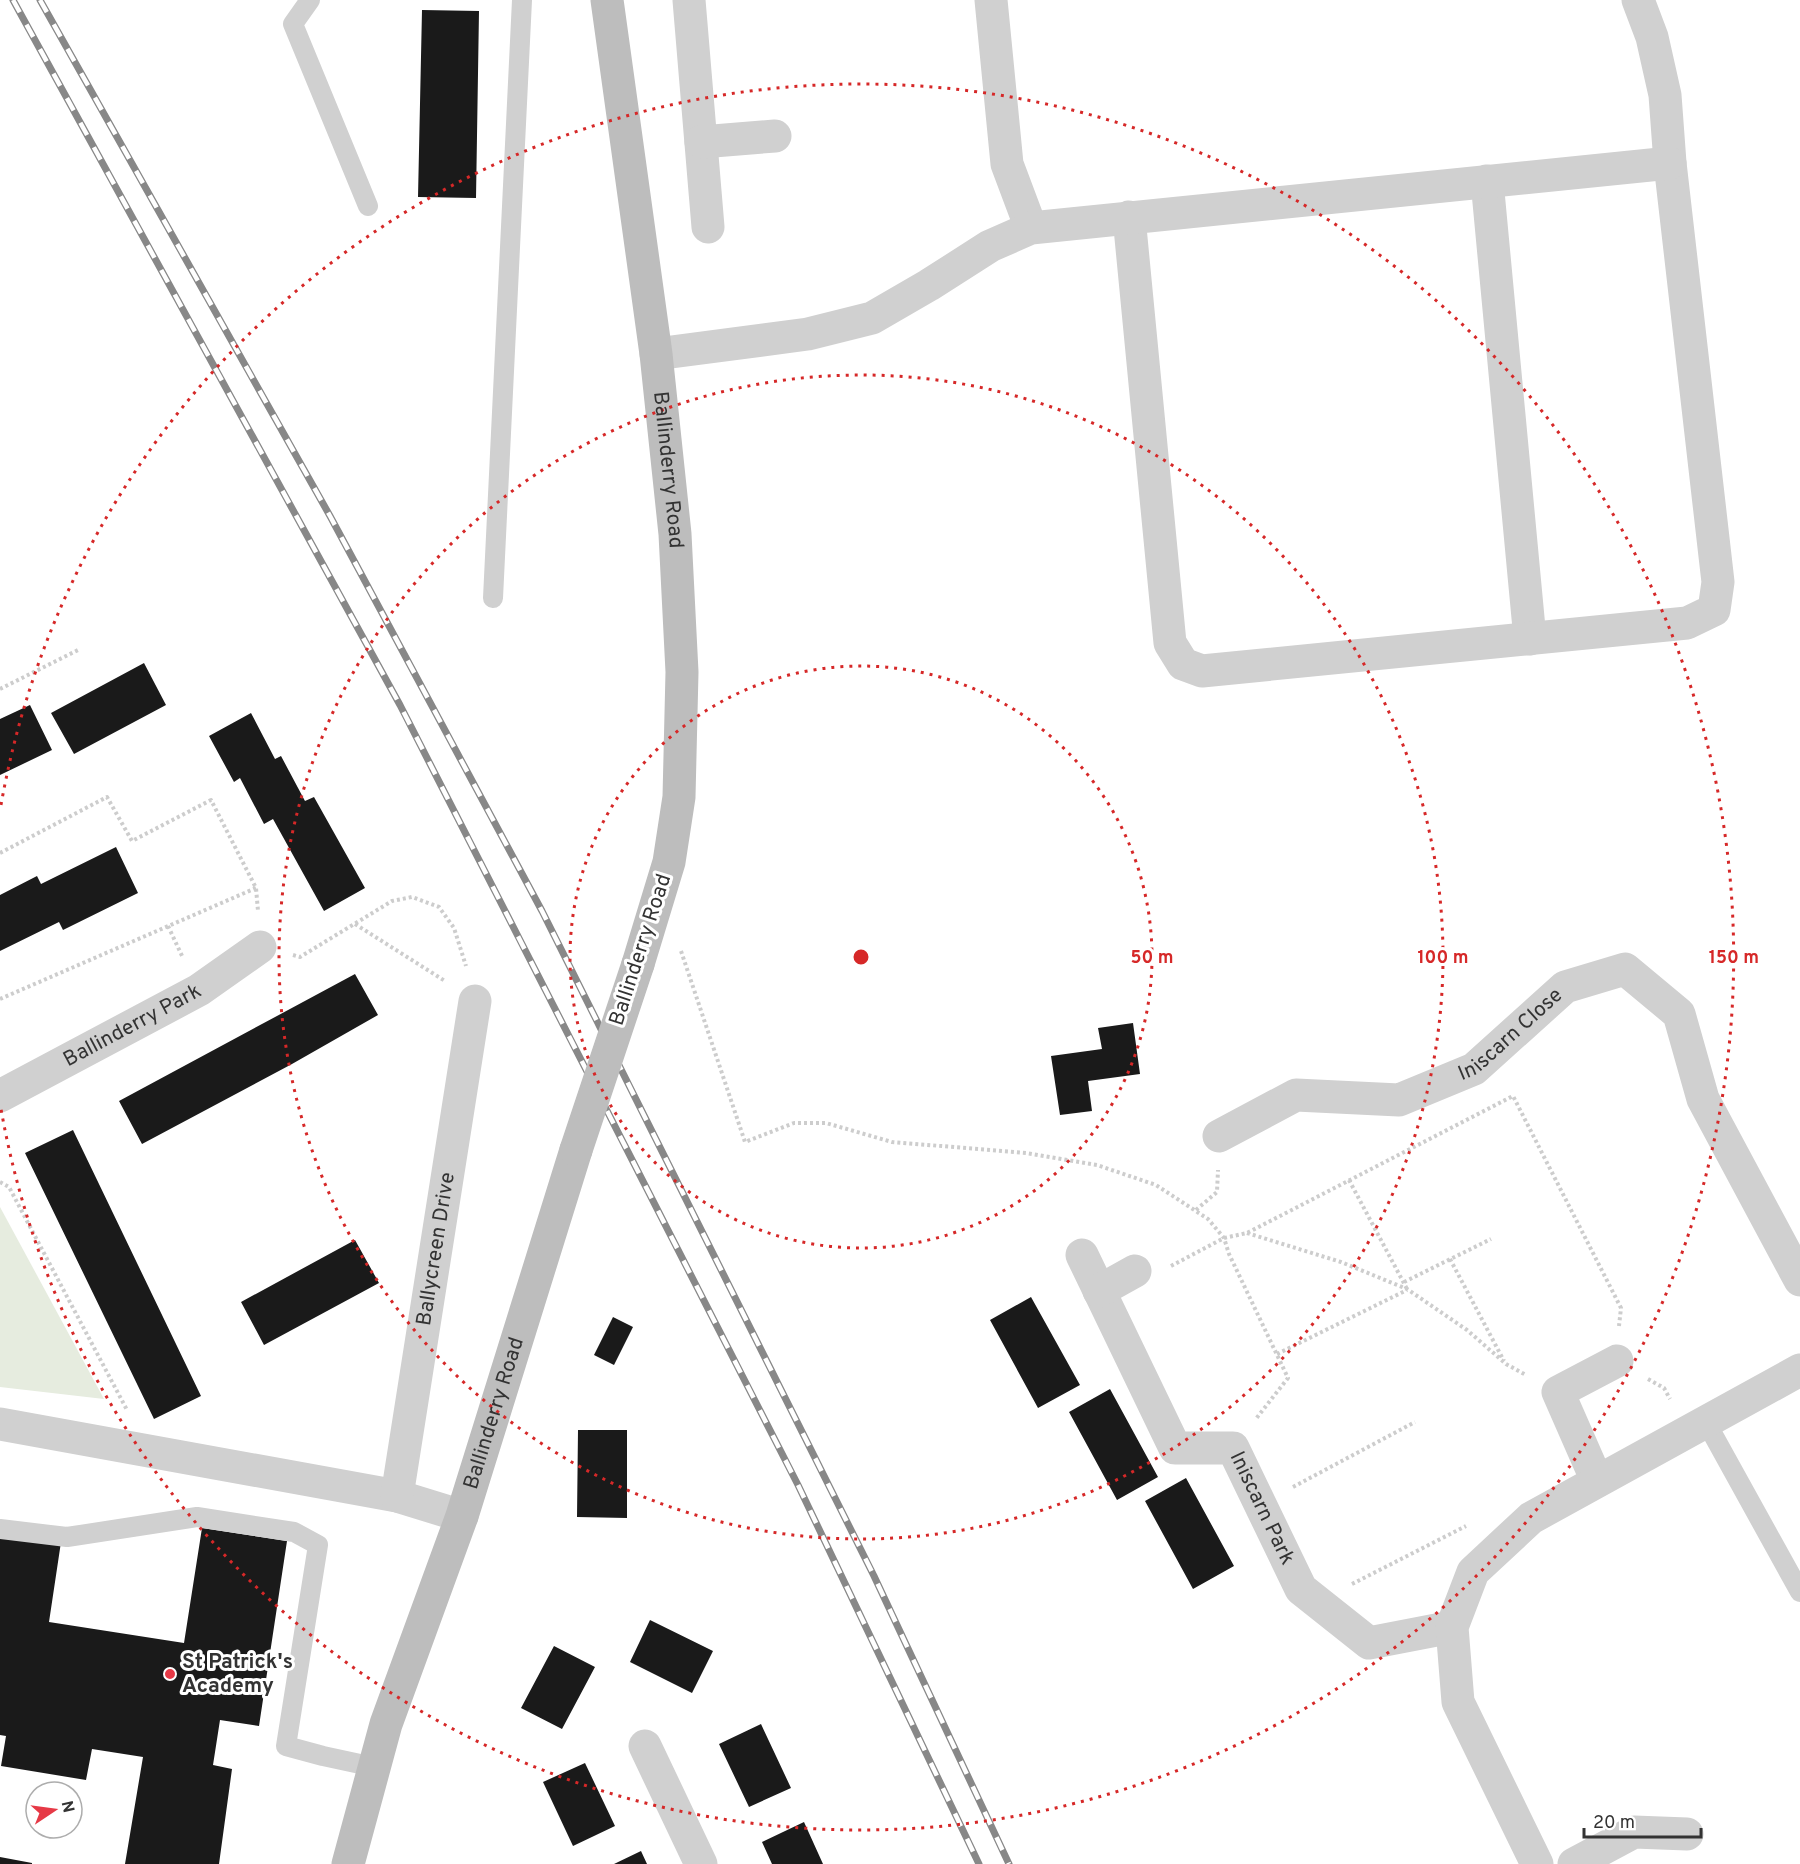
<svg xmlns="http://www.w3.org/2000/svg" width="1800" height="1864" font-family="Overpass,sans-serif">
  <rect width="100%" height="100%" fill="#fff"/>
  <path fill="#e6ecdf" d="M 0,1207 L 104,1399 L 0,1387 Z"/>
  <path fill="#1a1a1a" d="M 422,10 L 479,11 L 476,198 L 418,197 Z
    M 144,663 L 166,705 L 74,754 L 51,713 Z
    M 30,705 L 52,750 L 0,775 L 0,719 Z
    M 251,713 L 275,759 L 281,756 L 305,801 L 314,797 L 365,888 L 324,911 L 273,819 L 264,824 L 240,778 L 234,782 L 209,736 Z
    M 116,847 L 138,893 L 63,930 L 59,922 L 0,951 L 0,895 L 37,876 L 41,884 Z
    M 355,974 L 378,1015 L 292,1064 L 142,1144 L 119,1101 Z
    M 1133,1023 L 1140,1074 L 1088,1081 L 1092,1111 L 1060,1115 L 1051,1056 L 1102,1049 L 1098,1028 Z
    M 73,1130 L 201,1396 L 154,1419 L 25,1153 Z
    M 355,1240 L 379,1283 L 264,1345 L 241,1302 Z
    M 1031,1297 L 1080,1385 L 1038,1408 L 990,1320 Z
    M 613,1317 L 633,1327 L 614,1365 L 594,1355 Z
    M 1110,1389 L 1158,1477 L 1117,1500 L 1069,1412 Z
    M 578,1430 L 627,1430 L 627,1518 L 577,1517 Z
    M 1186,1478 L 1234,1566 L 1193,1589 L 1145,1501 Z
    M 202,1528 L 287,1541 L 259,1726 L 220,1720 L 213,1765 L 232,1769 L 219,1864 L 125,1864 L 143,1757 L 92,1749 L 86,1780 L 1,1766 L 6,1736 L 0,1735 L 0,1533 L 61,1542 L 49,1622 L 184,1643 Z
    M 650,1620 L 713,1651 L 692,1693 L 630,1662 Z
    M 554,1646 L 595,1667 L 562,1729 L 521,1708 Z
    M 761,1724 L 791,1788 L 749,1807 L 719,1744 Z
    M 585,1763 L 615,1826 L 573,1846 L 543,1782 Z
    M 804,1822 L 823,1864 L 772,1864 L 762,1842 Z
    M 641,1851 L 647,1864 L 614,1864 Z
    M 0,1857 L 32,1863 L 32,1864 L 0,1864 Z"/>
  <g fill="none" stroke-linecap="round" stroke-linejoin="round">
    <path stroke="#cdcdcd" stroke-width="4" stroke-dasharray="3 3" stroke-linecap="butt" d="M 0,689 L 80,649
      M 0,853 L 107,797 L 132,841 L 211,800 L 256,888 L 258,911
      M 355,924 L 445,981
      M 168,926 L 183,958
      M 681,951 L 745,1142 L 794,1123 L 826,1123 L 892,1142 L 1026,1153 L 1097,1165 L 1156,1185 L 1208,1219 L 1224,1238 L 1229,1254 L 1288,1378 L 1255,1420
      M 293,955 L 300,957 L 392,901 L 412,897 L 439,907 L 454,928 L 466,966
      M 0,999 L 256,888
      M 1349,1180 L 1407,1289
      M 0,1182 L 9,1187 L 127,1410
      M 1196,1210 L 1217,1192 L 1218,1170
      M 1247,1233 L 1341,1262 L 1407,1289 L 1467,1330 L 1506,1364 L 1526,1375
      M 1450,1259 L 1504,1361
      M 1171,1266 L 1224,1238 L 1247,1233 L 1513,1096 L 1621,1308 L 1619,1326
      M 1404,1282 L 1491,1239
      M 1277,1354 L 1407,1290
      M 1648,1379 L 1664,1388 L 1670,1399
      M 1293,1487 L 1415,1422
      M 1352,1584 L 1466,1526"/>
    <path stroke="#d0d0d0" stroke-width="20" d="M 310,0 L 293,24 L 368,206
      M 493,598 L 522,0
      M 1706,1422 L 1800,1592
      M 0,1529 L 67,1537 L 197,1517 L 294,1532 L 318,1545 L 286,1746 L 323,1756 L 374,1767"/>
    <g stroke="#d0d0d0" stroke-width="33">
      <path d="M 689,0 L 708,227"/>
      <path d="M 991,0 L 1007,164 L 1031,228"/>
      <path d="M 701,142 L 775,136"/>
      <path d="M 1487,181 L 1530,639"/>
      <path d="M 1129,217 L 1170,643 L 1183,664 L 1202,671 L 1687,623 L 1714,610 L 1718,582 L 1670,163 L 1665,95 L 1652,37 L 1638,0"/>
      <path d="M 656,354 L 808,334 L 872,318 L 929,285 L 990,246 L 1031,228 L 1670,163"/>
      <path id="s1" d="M 0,1096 L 199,990 L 260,947"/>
      <path id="s2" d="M 1219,1136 L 1296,1095 L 1399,1100 L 1474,1069 L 1565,987 L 1625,969 L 1679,1014 L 1703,1099 L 1800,1280"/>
      <path id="s3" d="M 1082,1255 L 1175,1448 L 1233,1448 L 1301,1589 L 1369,1643 L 1452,1627"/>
      <path d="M 1099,1291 L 1135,1271"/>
      <path d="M 0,1424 L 397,1496 L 462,1516"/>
      <path d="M 1597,1481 L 1558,1392 L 1617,1361"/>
      <path id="s4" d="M 397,1496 L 475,1001"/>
      <path d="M 645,1746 L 701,1864"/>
      <path d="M 1537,1864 L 1458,1702 L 1452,1627 L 1473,1572 L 1531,1518 L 1800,1370"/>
      <path d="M 1574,1864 L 1634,1832 L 1687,1834"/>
    </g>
    <g stroke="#bdbdbd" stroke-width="33">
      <path id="s5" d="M 607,0 L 656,354 L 675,534 L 682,672 L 679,797 L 669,862 L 638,964"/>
      <path id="s6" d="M 348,1864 L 386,1724 L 462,1516 L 576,1150"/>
    </g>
    <defs>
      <path id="rail" d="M 13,0 L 400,705 L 798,1485 L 979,1864
        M 40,0 L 330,516 L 542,911 L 874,1576 L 1009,1864"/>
    </defs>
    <use href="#rail" stroke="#888" stroke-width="7"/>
    <use href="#rail" stroke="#fff" stroke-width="4.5" stroke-dasharray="14" stroke-linecap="butt"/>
    <path stroke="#bdbdbd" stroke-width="33" d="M 576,1150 L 638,964"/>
  </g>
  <g fill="none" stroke="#d62828" stroke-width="3" stroke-dasharray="3 6">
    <circle cx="861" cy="957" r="291"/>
    <circle cx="861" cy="957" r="582"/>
    <path d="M1 805A873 873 0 1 1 1 1109"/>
  </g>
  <circle fill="#e63946" stroke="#fff" stroke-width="2" cx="170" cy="1674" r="6"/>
  <g text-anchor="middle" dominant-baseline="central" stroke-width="6" stroke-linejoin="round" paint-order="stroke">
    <g font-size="21" fill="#333" stroke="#fff">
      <text stroke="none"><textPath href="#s5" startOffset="474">Ballinderry Road</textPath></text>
      <text transform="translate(641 950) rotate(-72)">Ballinderry Road</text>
      <text stroke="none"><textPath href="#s1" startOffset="150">Ballinderry Park</textPath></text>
      <text stroke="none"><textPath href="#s2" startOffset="321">Iniscarn Close</textPath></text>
      <text stroke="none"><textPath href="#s4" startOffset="250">Ballycreen Drive</textPath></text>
      <text stroke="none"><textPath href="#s6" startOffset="474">Ballinderry Road</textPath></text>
      <text stroke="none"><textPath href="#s3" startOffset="339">Iniscarn Park</textPath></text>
    </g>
    <g font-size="21" font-weight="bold" fill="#333" stroke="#fff" text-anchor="start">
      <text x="182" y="1662">St Patrick's<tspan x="182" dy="24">Academy</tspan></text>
    </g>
  </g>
  <circle cx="861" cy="957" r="9" fill="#d62828" stroke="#fff" stroke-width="3"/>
  <g font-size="18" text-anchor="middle" font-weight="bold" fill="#d62828" stroke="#fff" stroke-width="6" stroke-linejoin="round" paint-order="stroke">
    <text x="1152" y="963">50 m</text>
    <text x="1443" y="963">100 m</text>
    <text x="1734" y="963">150 m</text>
  </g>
  <g transform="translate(54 1810) rotate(77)"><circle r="28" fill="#ffffff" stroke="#adadad" stroke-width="1.5"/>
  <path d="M0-4.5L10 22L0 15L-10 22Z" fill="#e63946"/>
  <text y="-9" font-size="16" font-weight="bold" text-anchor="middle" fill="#333333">N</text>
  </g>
  <path d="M1584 1828v9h117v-9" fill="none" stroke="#333333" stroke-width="3"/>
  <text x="1593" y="1828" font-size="18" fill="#333333" stroke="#ffffff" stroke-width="4.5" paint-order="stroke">20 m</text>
</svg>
